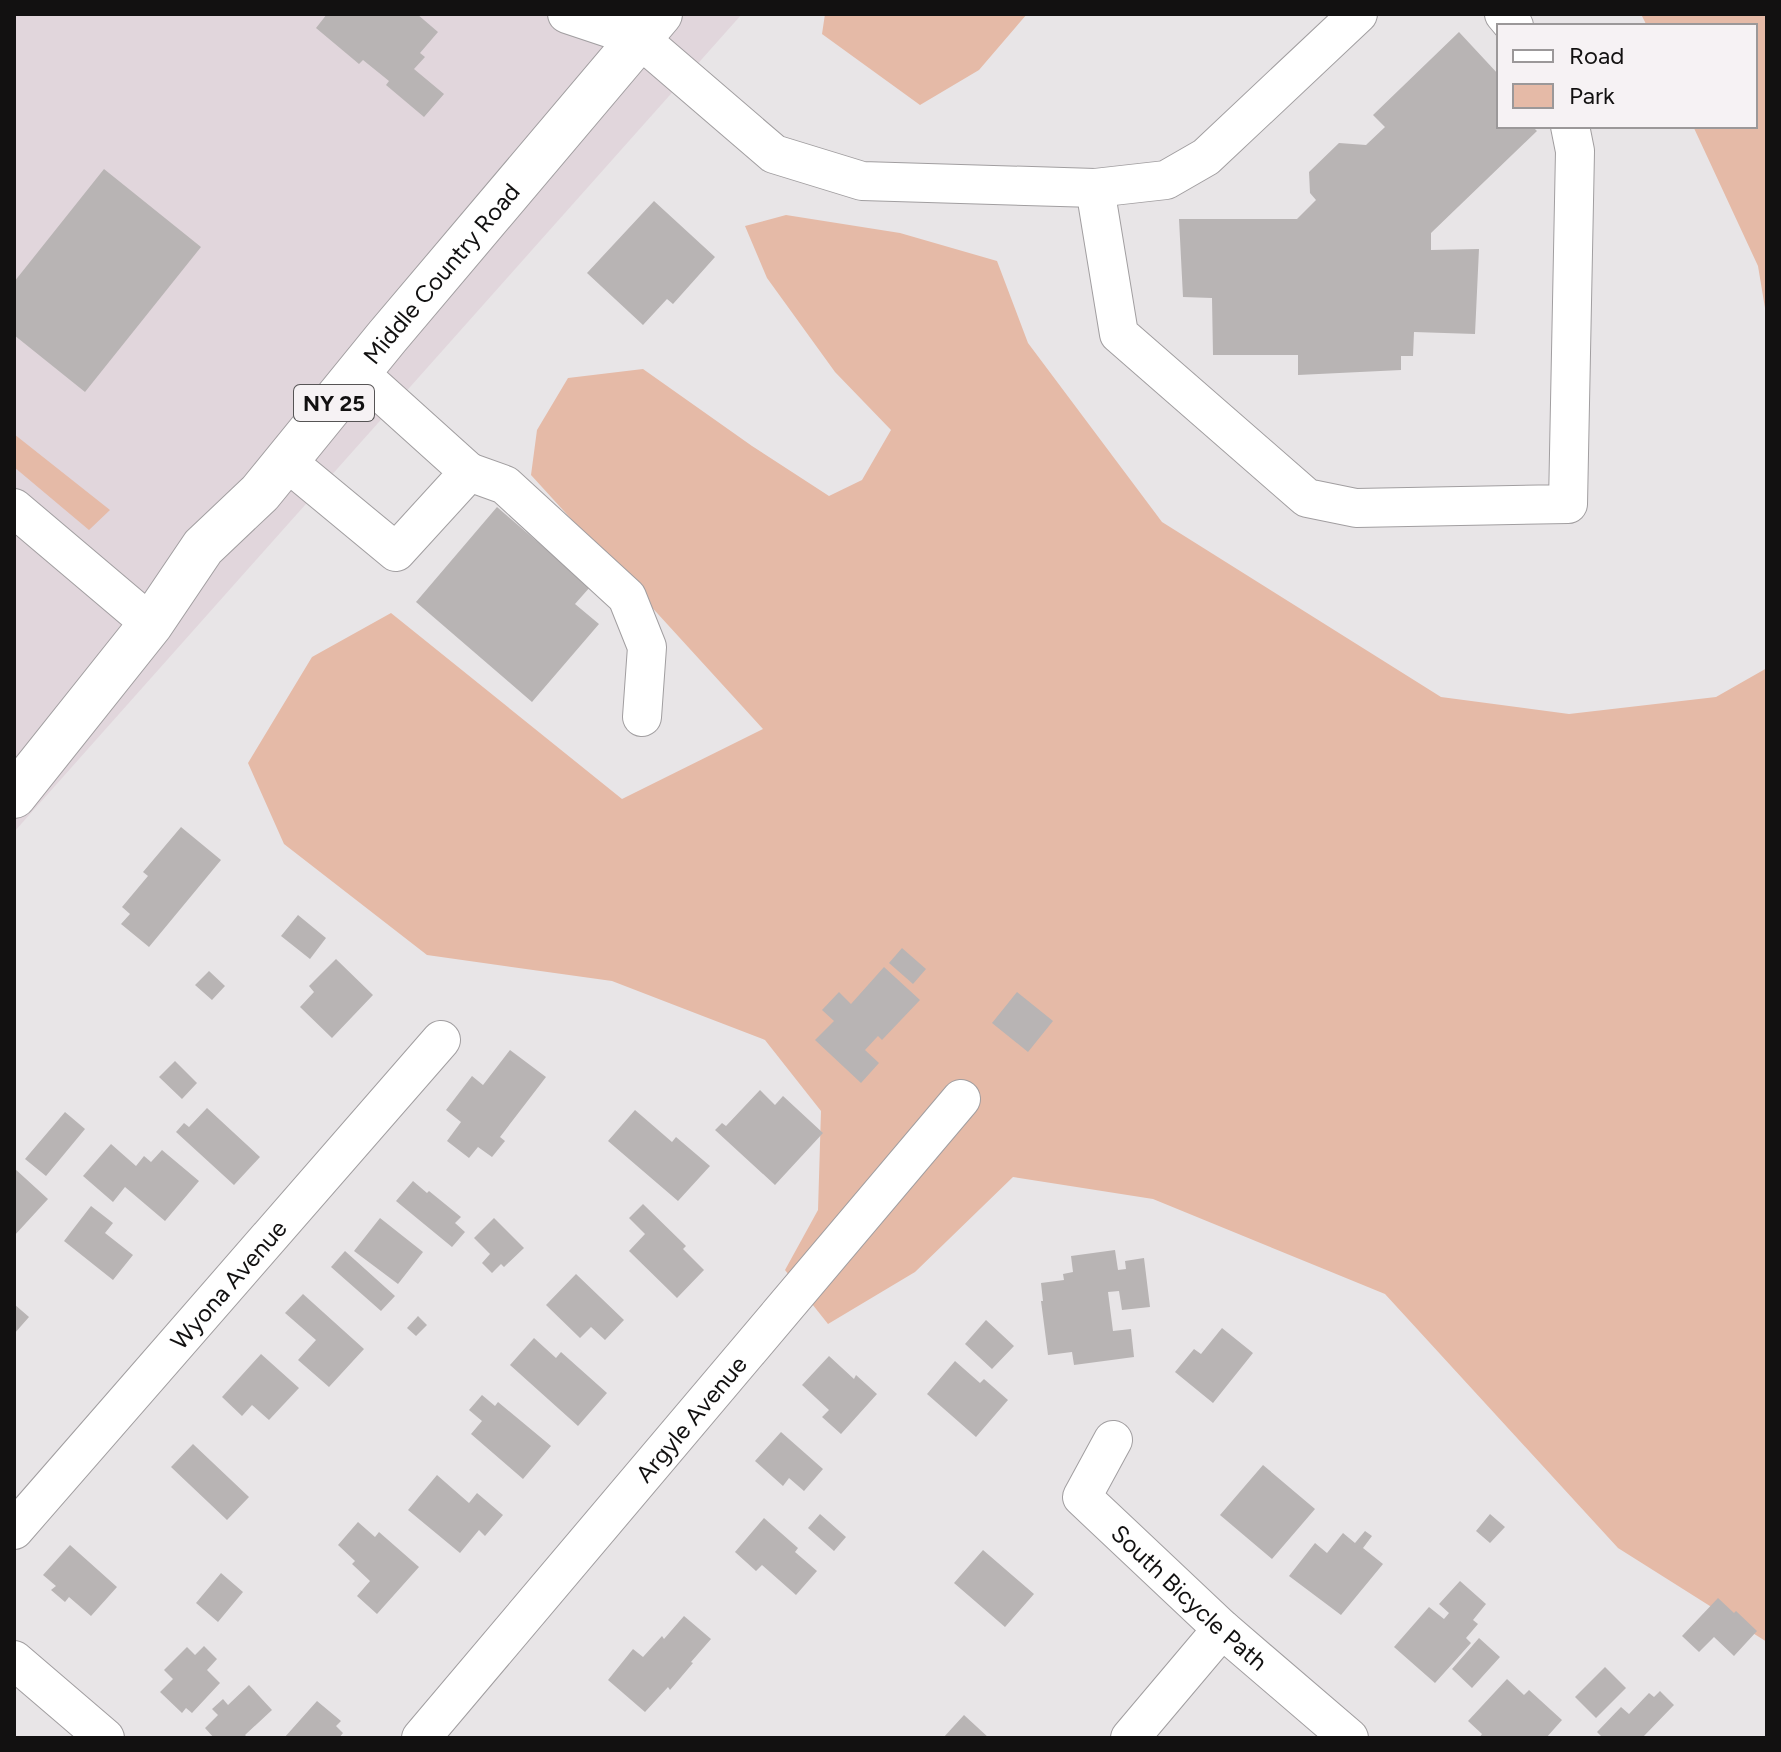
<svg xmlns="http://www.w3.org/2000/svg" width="1781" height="1752" font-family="Figtree,sans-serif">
  <rect width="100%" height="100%" fill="#e8e5e7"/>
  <path fill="#e1d6dc" d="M 14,14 L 742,14 L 14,832 Z"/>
  <path fill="#e5baa7" d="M 825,14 L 1027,14 L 979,70 L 920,105 L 822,34 Z
    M 1641,14 L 1767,14 L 1767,320 L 1758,266 L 1693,126 L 1755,126 L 1755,26 L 1647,26 Z
    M 786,215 L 900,233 L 997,261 L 1028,343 L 1162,522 L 1441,697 L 1569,714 L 1716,697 L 1767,668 L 1767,1642 L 1618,1548 L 1385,1294 L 1153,1199 L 1013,1177 L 915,1272 L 828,1324 L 785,1270 L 818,1210 L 821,1111 L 765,1040 L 612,981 L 427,955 L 284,844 L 248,763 L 312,657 L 391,613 L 622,799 L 763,729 L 531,475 L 537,430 L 568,378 L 643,369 L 752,446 L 829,496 L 862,480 L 891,430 L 835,372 L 767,278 L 745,226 Z
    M 14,434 L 110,510 L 89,530 L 14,467 Z"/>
  <path fill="#b8b4b4" d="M 327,14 L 417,14 L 438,32 L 420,53 L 425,57 L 414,69 L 444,94 L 424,117 L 386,85 L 389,81 L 363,60 L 359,64 L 316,28 Z
    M 1459,32 L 1499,75 L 1499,126 L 1532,126 L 1537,131 L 1431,233 L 1431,250 L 1479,249 L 1475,334 L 1414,332 L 1413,356 L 1401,356 L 1401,370 L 1298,375 L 1298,355 L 1213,355 L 1212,298 L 1183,297 L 1179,219 L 1297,219 L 1316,200 L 1310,193 L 1309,172 L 1339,143 L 1366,145 L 1385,127 L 1373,115 Z
    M 104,169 L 201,247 L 85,392 L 14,335 L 14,282 Z
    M 654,201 L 715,257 L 673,304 L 667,299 L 643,325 L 587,273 Z
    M 497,507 L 590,587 L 575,604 L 599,624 L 532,702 L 416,602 Z
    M 181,827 L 221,860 L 149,947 L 121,924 L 130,914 L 122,907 L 148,876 L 143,872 Z
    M 298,915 L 326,938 L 310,959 L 281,936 Z
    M 902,948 L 926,969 L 913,984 L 889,963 Z
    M 336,959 L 373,995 L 332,1038 L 300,1007 L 314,992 L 309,986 Z
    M 884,967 L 920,1000 L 882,1040 L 878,1036 L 865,1050 L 879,1063 L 861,1083 L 815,1040 L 834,1021 L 822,1010 L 839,992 L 851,1004 Z
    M 209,971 L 225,986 L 212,1000 L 195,985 Z
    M 1017,992 L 1053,1021 L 1028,1052 L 992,1023 Z
    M 510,1050 L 546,1077 L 500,1137 L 505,1141 L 492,1157 L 478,1147 L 469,1158 L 447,1141 L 461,1122 L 446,1110 L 472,1076 L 483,1085 Z
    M 175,1061 L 197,1083 L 182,1099 L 159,1077 Z
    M 760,1090 L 775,1105 L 783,1096 L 823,1133 L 775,1185 L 715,1130 L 722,1123 L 726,1126 Z
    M 207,1108 L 260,1157 L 234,1185 L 176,1132 L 184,1123 L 189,1127 Z
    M 635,1110 L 672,1142 L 676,1137 L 710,1166 L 678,1201 L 608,1141 Z
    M 65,1112 L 85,1129 L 46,1176 L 25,1159 Z
    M 111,1144 L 136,1166 L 144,1156 L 151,1162 L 162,1150 L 199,1181 L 165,1221 L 125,1187 L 113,1202 L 83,1176 Z
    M 14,1168 L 48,1199 L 14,1236 Z
    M 413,1181 L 427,1193 L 429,1191 L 461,1217 L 455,1223 L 465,1232 L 452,1247 L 396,1201 Z
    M 643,1204 L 686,1246 L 683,1249 L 704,1270 L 677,1298 L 629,1251 L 645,1234 L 629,1218 Z
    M 91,1206 L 113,1223 L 105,1233 L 133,1255 L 113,1280 L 64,1241 Z
    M 380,1218 L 423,1252 L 398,1284 L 354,1251 Z
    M 494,1218 L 524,1248 L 504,1267 L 501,1264 L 492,1273 L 482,1263 L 490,1254 L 474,1238 Z
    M 1115,1250 L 1118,1270 L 1126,1269 L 1125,1261 L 1144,1258 L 1150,1307 L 1122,1310 L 1119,1291 L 1108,1292 L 1113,1331 L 1131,1329 L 1134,1357 L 1074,1365 L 1072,1352 L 1048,1355 L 1041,1301 L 1043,1301 L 1041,1283 L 1064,1280 L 1063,1274 L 1073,1272 L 1071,1256 Z
    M 345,1251 L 395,1296 L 381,1311 L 331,1267 Z
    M 576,1274 L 624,1320 L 605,1340 L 591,1327 L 580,1338 L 546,1305 Z
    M 303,1294 L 364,1349 L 329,1387 L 298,1360 L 316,1340 L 285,1313 Z
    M 14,1304 L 29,1317 L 14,1334 Z
    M 418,1316 L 427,1325 L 416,1336 L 407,1328 Z
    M 986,1320 L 1014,1346 L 992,1369 L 965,1344 Z
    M 1222,1328 L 1253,1353 L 1213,1403 L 1175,1372 L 1194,1349 L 1201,1354 Z
    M 534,1338 L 556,1358 L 561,1352 L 607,1393 L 578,1426 L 510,1365 Z
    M 261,1354 L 299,1388 L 269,1420 L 252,1405 L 242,1416 L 222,1397 Z
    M 829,1356 L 854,1379 L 856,1375 L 877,1394 L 841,1434 L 822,1417 L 829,1410 L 802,1385 Z
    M 955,1361 L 980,1383 L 984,1379 L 1008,1400 L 976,1437 L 927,1394 Z
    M 482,1395 L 495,1406 L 498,1402 L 551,1446 L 523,1479 L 471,1434 L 482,1421 L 469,1410 Z
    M 781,1432 L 823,1469 L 804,1491 L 789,1478 L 783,1486 L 755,1461 Z
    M 193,1444 L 249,1497 L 227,1520 L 171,1467 Z
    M 1263,1465 L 1315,1509 L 1272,1559 L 1220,1515 Z
    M 437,1475 L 469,1503 L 477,1493 L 503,1515 L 485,1536 L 479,1530 L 460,1553 L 408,1510 Z
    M 820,1514 L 846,1537 L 834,1551 L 808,1528 Z
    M 1490,1514 L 1505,1527 L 1490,1543 L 1476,1531 Z
    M 764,1518 L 798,1548 L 795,1552 L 817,1571 L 796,1595 L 762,1565 L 756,1571 L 735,1552 Z
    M 358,1522 L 375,1537 L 379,1532 L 419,1567 L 377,1614 L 357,1596 L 370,1581 L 352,1564 L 355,1561 L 338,1545 Z
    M 1365,1531 L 1372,1536 L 1363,1548 L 1383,1564 L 1341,1615 L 1289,1576 L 1315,1543 L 1327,1553 L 1343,1533 L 1355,1543 Z
    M 70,1545 L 117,1587 L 91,1616 L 69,1597 L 65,1602 L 51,1590 L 56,1586 L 43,1575 Z
    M 983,1550 L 1034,1594 L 1005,1627 L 954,1583 Z
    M 221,1573 L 243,1592 L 218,1622 L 196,1603 Z
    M 1460,1581 L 1486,1604 L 1473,1620 L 1478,1624 L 1466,1638 L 1471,1643 L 1435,1683 L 1394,1647 L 1429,1607 L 1444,1619 L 1449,1613 L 1439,1604 Z
    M 1718,1598 L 1734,1613 L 1736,1611 L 1757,1631 L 1734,1656 L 1714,1637 L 1699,1652 L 1682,1636 Z
    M 684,1616 L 711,1639 L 691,1662 L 693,1663 L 670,1690 L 668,1687 L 645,1712 L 608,1680 L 633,1649 L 643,1657 L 662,1636 L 664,1639 Z
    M 1479,1638 L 1500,1657 L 1472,1688 L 1452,1669 Z
    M 204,1646 L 217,1659 L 207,1670 L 220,1683 L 192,1713 L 186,1708 L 182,1713 L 160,1692 L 173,1679 L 164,1670 L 187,1647 L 195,1655 Z
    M 1605,1667 L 1626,1688 L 1596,1718 L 1575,1697 Z
    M 1507,1679 L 1524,1695 L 1529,1690 L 1562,1720 L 1546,1738 L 1479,1738 L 1482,1734 L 1468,1721 Z
    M 249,1685 L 272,1710 L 245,1735 L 248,1738 L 214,1738 L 205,1728 L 218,1715 L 212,1709 L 223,1699 L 228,1705 Z
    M 1660,1691 L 1674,1705 L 1642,1738 L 1603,1738 L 1597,1732 L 1621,1707 L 1629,1714 L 1649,1693 L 1654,1697 Z
    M 317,1701 L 341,1721 L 336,1726 L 343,1733 L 339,1738 L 284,1738 Z
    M 964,1715 L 989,1738 L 943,1738 Z"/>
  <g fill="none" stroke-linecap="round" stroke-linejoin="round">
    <defs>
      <g id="minor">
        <path d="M 567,14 L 639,38 L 625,14"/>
        <path d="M 1504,14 L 1514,26"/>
        <path d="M 639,38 L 774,154 L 862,181 L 1095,188 L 1166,180 L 1206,157 L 1358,14"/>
        <path d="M 1095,188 L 1119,334 L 1307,498 L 1356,508 L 1568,504 L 1575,151 L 1570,126"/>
        <path d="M 286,461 L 396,552 L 469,472 L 358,372"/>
        <path d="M 469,472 L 505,485 L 627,597 L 647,647 L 642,717"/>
        <path d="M 14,508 L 151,624"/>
        <path id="s1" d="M 1113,1440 L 1082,1497 L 1222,1629 L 1349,1738"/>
        <path id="s2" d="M 14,1530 L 441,1040"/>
        <path d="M 14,1660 L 105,1738"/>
        <path id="s3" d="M 421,1738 L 961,1099"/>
        <path d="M 1130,1738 L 1222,1629"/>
      </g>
      <g id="major">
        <path id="s4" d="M 14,796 L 151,624 L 203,547 L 260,493 L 387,337 L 660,14"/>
      </g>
    </defs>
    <use href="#minor" stroke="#a19ea0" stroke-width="40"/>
    <use href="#major" stroke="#a19ea0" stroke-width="46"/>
    <use href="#minor" stroke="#fff" stroke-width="38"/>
    <use href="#major" stroke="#fff" stroke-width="44"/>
  </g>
  <g text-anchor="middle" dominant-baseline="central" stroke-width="7" stroke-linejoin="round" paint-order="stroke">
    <rect fill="#f6f2f4" stroke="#565455" stroke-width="2" x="294" y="385" width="80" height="36" rx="6"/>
    <g font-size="22" font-weight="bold" fill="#121111">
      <text x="334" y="403">NY 25</text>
    </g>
    <g font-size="24" fill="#121111" stroke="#f6f2f4">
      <text stroke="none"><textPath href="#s4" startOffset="676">Middle Country Road</textPath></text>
      <text stroke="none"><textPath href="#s2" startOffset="326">Wyona Avenue</textPath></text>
      <text stroke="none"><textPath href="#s3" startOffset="418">Argyle Avenue</textPath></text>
      <text stroke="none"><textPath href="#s1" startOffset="212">South Bicycle Path</textPath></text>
    </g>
  </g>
  <rect width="1781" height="1752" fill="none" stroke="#121111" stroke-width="32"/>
  <rect x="1497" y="24" width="260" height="104" fill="#f6f2f4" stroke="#9b9899" stroke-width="2"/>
  <rect x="1513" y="50" width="40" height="12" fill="#ffffff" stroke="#9b9899" stroke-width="2"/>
  <text x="1569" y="64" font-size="24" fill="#121111">Road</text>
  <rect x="1513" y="84" width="40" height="24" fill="#e5baa7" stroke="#9b9899" stroke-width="2"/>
  <text x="1569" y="104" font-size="24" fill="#121111">Park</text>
</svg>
